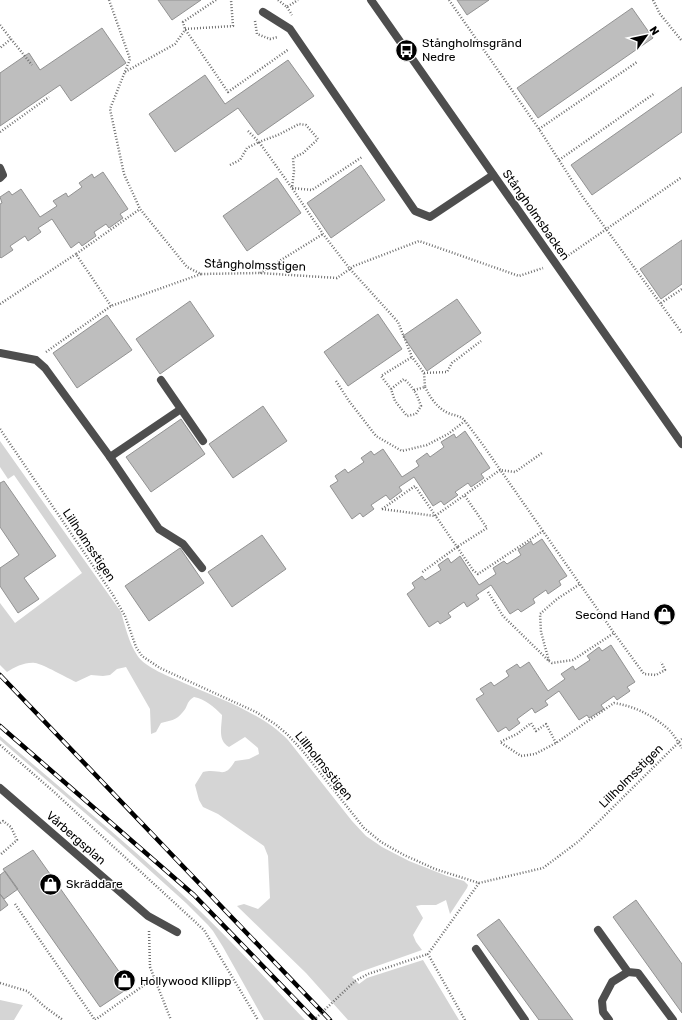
<svg xmlns="http://www.w3.org/2000/svg" width="682" height="1020" font-family="Rubik,sans-serif">
  <rect width="100%" height="100%" fill="#fff"/>
  <path fill="#d5d5d5" d="M 0,441 L 121,612 C 125,626 129,643 137,655 C 145,668 171,677 184,683 C 218,698 262,713 288,740 L 352,821 L 366,836 L 382,847 L 409,861 L 447,876 L 464,881 L 468,885 L 467,888 L 450,914 L 446,900 L 436,905 L 421,905 L 416,906 L 423,918 L 413,935 L 416,942 L 422,950 L 360,972 L 352,977 L 359,984 L 367,978 L 423,960 L 459,1020 L 348,1020 L 306,973 L 237,906 L 244,904 L 258,909 L 270,898 L 268,856 L 264,846 L 218,814 L 203,807 L 199,800 L 195,785 L 203,772 C 221,768 224,780 235,761 L 249,759 L 259,754 L 258,748 L 245,737 L 229,747 C 217,740 222,726 222,715 C 214,707 205,699 194,697 C 185,703 189,706 182,713 C 177,720 169,721 161,723 L 156,732 L 151,734 L 150,709 L 126,667 L 117,669 L 110,675 L 103,676 L 91,675 L 76,682 C 67,678 43,664 35,663 C 25,662 15,667 7,672 L 0,665 L 0,603 L 15,623 L 82,573 L 14,475 L 8,479 L 0,467 Z
    M 0,736 C 67,794 136,850 200,911 C 236,946 270,983 305,1020 L 264,1020 L 223,947 L 213,931 L 208,925 L 186,903 L 113,837 L 0,740 Z
    M 0,1000 L 23,1005 L 14,1020 L 0,1020 Z"/>
  <path fill="#bebebe" stroke="#929292" d="M 158,0 L 201,0 L 172,20 Z
    M 457,0 L 489,0 L 467,15 Z
    M 632,8 L 653,38 L 538,118 L 517,88 Z
    M 102,28 L 126,63 L 71,101 L 60,85 L 0,126 L 0,73 L 29,53 L 40,70 Z
    M 288,60 L 314,96 L 258,135 L 238,108 L 175,152 L 149,114 L 205,75 L 225,104 Z
    M 682,87 L 682,132 L 592,195 L 571,165 Z
    M 361,165 L 385,200 L 331,238 L 307,203 Z
    M 103,172 L 128,209 L 120,214 L 123,218 L 109,228 L 106,224 L 94,232 L 96,236 L 82,246 L 79,242 L 71,248 L 52,219 L 38,228 L 41,232 L 28,241 L 25,236 L 10,246 L 13,250 L 1,258 L 0,257 L 0,204 L 2,203 L 0,197 L 9,191 L 12,195 L 21,189 L 40,217 L 57,206 L 53,201 L 66,193 L 68,197 L 82,187 L 79,183 L 92,174 L 94,178 Z
    M 277,178 L 301,213 L 247,251 L 223,216 Z
    M 682,240 L 682,284 L 661,299 L 640,269 Z
    M 457,299 L 481,333 L 427,371 L 403,336 Z
    M 190,301 L 214,336 L 160,374 L 136,339 Z
    M 378,314 L 402,349 L 348,386 L 324,352 Z
    M 107,315 L 132,350 L 77,388 L 53,353 Z
    M 263,406 L 287,441 L 233,478 L 209,444 Z
    M 181,419 L 205,454 L 151,492 L 126,457 Z
    M 465,431 L 490,468 L 481,474 L 484,478 L 471,487 L 468,483 L 455,492 L 458,495 L 444,505 L 441,501 L 433,506 L 414,477 L 399,487 L 402,491 L 390,500 L 386,495 L 371,505 L 374,509 L 363,517 L 360,513 L 352,519 L 330,486 L 338,481 L 335,476 L 345,469 L 348,473 L 364,462 L 361,458 L 371,451 L 374,455 L 383,449 L 402,477 L 419,466 L 416,461 L 427,453 L 430,457 L 444,447 L 441,442 L 454,434 L 456,438 Z
    M 4,481 L 56,556 L 24,578 L 39,599 L 18,613 L 0,586 L 0,568 L 19,555 L 0,527 L 0,483 Z
    M 262,535 L 286,569 L 232,607 L 208,572 Z
    M 542,539 L 567,576 L 559,581 L 561,585 L 548,594 L 546,590 L 533,599 L 535,603 L 521,612 L 518,609 L 510,614 L 491,585 L 476,595 L 479,599 L 467,607 L 464,602 L 448,613 L 451,617 L 440,624 L 438,621 L 429,627 L 407,594 L 415,588 L 412,583 L 422,576 L 425,580 L 441,570 L 438,565 L 448,558 L 451,563 L 460,556 L 479,585 L 496,574 L 493,568 L 504,561 L 507,564 L 521,555 L 518,550 L 531,541 L 533,545 Z
    M 180,548 L 204,583 L 149,621 L 125,586 Z
    M 611,645 L 635,682 L 627,687 L 630,691 L 617,700 L 614,696 L 601,705 L 604,709 L 589,718 L 587,715 L 579,720 L 559,691 L 545,701 L 548,705 L 535,713 L 532,708 L 517,719 L 520,723 L 509,731 L 506,727 L 498,732 L 476,699 L 484,694 L 480,689 L 491,682 L 494,686 L 509,676 L 506,671 L 517,664 L 520,668 L 529,662 L 548,691 L 565,679 L 561,674 L 573,666 L 575,670 L 590,660 L 587,656 L 599,647 L 602,651 Z
    M 33,850 L 130,987 L 100,1007 L 3,869 Z
    M 5,871 L 18,889 L 4,899 L 0,894 L 0,875 Z
    M 0,894 L 8,905 L 0,911 Z
    M 636,900 L 682,964 L 682,1013 L 613,917 Z
    M 499,919 L 573,1020 L 539,1020 L 477,935 Z"/>
  <g fill="none" stroke-linecap="round" stroke-linejoin="round">
    <path stroke="#707070" stroke-width="2.5" stroke-dasharray="1 2" stroke-linecap="butt" d="M 109,0 L 130,59 L 110,109 L 124,174 L 140,209 L 187,267 L 201,274 L 260,273 L 337,278 L 354,266 L 419,241 L 519,276 L 543,268
      M 216,0 L 183,22 L 185,29 L 228,92 L 289,49
      M 278,0 L 287,7 L 298,0
      M 449,0 L 539,129 L 582,196 L 682,333
      M 653,0 L 660,14 L 682,41
      M 287,7 L 292,15
      M 255,21 L 257,34 L 270,39 L 278,37
      M 0,25 L 11,39 L 0,48
      M 185,29 L 233,26 L 231,0
      M 11,39 L 32,65
      M 125,72 L 175,44 L 185,30
      M 539,129 L 637,62
      M 248,131 L 259,142 L 278,135 L 299,124 L 306,125 L 318,139 L 303,153 L 293,158 L 294,171 L 292,188 L 312,190 L 362,157
      M 0,132 L 49,97
      M 559,160 L 655,93
      M 230,165 L 240,160 L 247,148 L 259,142 L 292,188 L 323,234 L 350,269 L 398,322 L 412,357 L 424,373 L 447,372 L 452,363 L 481,341
      M 566,257 L 682,177
      M 260,273 L 323,234
      M 661,303 L 682,289
      M 0,304 L 76,254
      M 111,306 L 76,254 L 140,209
      M 46,352 L 111,306 L 201,274
      M 336,381 L 349,401 L 376,436 L 402,451 L 427,445 L 448,434 L 465,421 L 483,445 L 614,633 L 644,674 L 656,675 L 665,670 L 661,662
      M 425,387 C 430,397 437,408 448,413 C 455,416 460,415 465,421
      M 391,389 L 404,379 C 413,387 417,394 421,406 L 416,414 L 407,416 L 395,401 L 391,389 L 381,376 L 412,357
      M 414,390 L 425,387 L 424,373
      M 0,429 L 113,595 L 125,616 L 136,647 L 142,656 L 160,668 L 256,712 L 275,724 L 287,734 L 302,750 L 364,828 L 381,842 L 404,855 L 435,869 L 479,883 L 543,868 L 579,841 L 682,739
      M 465,496 L 487,528 L 457,547 L 473,570 L 478,574 L 543,531
      M 382,509 L 435,516 L 500,470 L 515,472 L 542,453
      M 382,509 L 415,486 L 457,547 L 421,573
      M 488,592 L 503,616 L 549,661 L 541,632 L 540,614 L 557,599 L 580,584
      M 549,661 L 552,663 L 573,660 L 614,633
      M 556,743 L 546,724 L 536,731 L 531,723 L 517,734 L 500,742 L 521,756 L 535,754 L 556,743 L 614,703 C 634,706 652,715 667,728 C 673,733 678,742 682,748
      M 0,745 L 53,791 L 204,930 L 258,1020
      M 0,823 L 3,821 L 11,827 L 17,840 L 0,855
      M 15,904 L 95,1020 L 154,978
      M 149,931 L 150,967 L 171,1020
      M 355,981 L 368,974 L 428,954
      M 0,983 L 27,991 L 45,1007 L 63,1020
      M 465,1020 L 428,954 L 479,883"/>
    <path stroke="#4e4e4e" stroke-width="8" d="M 263,12 L 290,29 L 415,211 L 430,217 L 493,175
      M 161,380 L 181,409
      M 110,457 L 181,409 L 203,441
      M 598,930 L 628,972
      M 476,949 L 525,1020
      M 609,1020 L 603,1012 L 602,1001 L 612,982 L 628,972 L 638,973 L 673,1020"/>
    <path stroke="#4e4e4e" stroke-width="8" d="M 371,0 L 682,444
      M 0,168 L 3,175 L 0,178
      M 0,353 L 36,360 L 45,368 L 110,457 L 159,529 L 183,544 L 202,568
      M 0,788 L 148,916 L 177,932"/>
    <defs>
      <path id="rail" d="M 0,675 L 330,1020
        M 0,726 L 194,895 L 315,1020"/>
    </defs>
    <use href="#rail" stroke="#000" stroke-width="4.5"/>
    <use href="#rail" stroke="#fff" stroke-width="3" stroke-dasharray="9" stroke-linecap="butt"/>
    <path stroke="#707070" stroke-width="2.5" stroke-dasharray="1 2" stroke-linecap="butt" d="M 314,1020 L 355,981"/>
  </g>
  <defs>
    <symbol id="bus-disc" viewBox="-11 -11 22 22"><circle r="9.5" fill="#000" stroke="#fff"/><path d="M-5-6H5V4H4V6H2V4H-2V6H-4V4H-5ZM-3.5-4V0h7V-4ZM-3.5 1.2v1.5H-2V1.2ZM2 1.2v1.5H3.5V1.2Z" fill="#fff"/></symbol>
    <symbol id="shop-disc" viewBox="-11 -11 22 22"><circle r="9.5" fill="#000" stroke="#fff"/><path d="M-5-2.5h2.3a2.7 3.5 0 0 1 5.4 0H5L5.5 6h-11ZM-1.5-2.5h3a1.5 2.3 0 0 0-3 0Z" fill="#fff"/></symbol>
  </defs>
  <g fill-rule="evenodd">
    <use href="#bus-disc" x="394" y="38" width="25" height="25"/>
    <use href="#shop-disc" x="652" y="602" width="25" height="25"/>
    <use href="#shop-disc" x="38" y="872" width="25" height="25"/>
    <use href="#shop-disc" x="112" y="968" width="25" height="25"/>
  </g>
  <g text-anchor="middle" dominant-baseline="central" stroke-width="3" stroke-linejoin="round" paint-order="stroke">
    <g font-size="12" fill="#000" stroke="#fff" text-anchor="start">
      <text x="422" y="43">Stångholmsgränd<tspan x="422" dy="14">Nedre</tspan></text>
      <text x="650" y="615" text-anchor="end">Second Hand</text>
      <text x="66" y="884">Skräddare</text>
      <text x="140" y="981">Hollywood Kllipp</text>
    </g>
    <g font-size="12" fill="#000" stroke="#fff">
      <text transform="translate(536 215) rotate(55)">Stångholmsbacken</text>
      <text transform="translate(255 265) rotate(2)">Stångholmsstigen</text>
      <text transform="translate(89 545) rotate(56)">Lillholmsstigen</text>
      <text transform="translate(324 766) rotate(51)">Lillholmsstigen</text>
      <text transform="translate(631 776) rotate(-45)">Lillholmsstigen</text>
      <text transform="translate(76 838) rotate(41)">Vårbergsplan</text>
    </g>
  </g>
  <g transform="translate(646 36) rotate(57)" stroke="#ffffff" stroke-width="3" paint-order="stroke">
  <path d="M0-3L7 15L0 10L-7 15Z" fill="#000000"/>
  <text y="-6" font-size="11" font-weight="bold" text-anchor="middle" fill="#000000">N</text>
  </g>
</svg>
